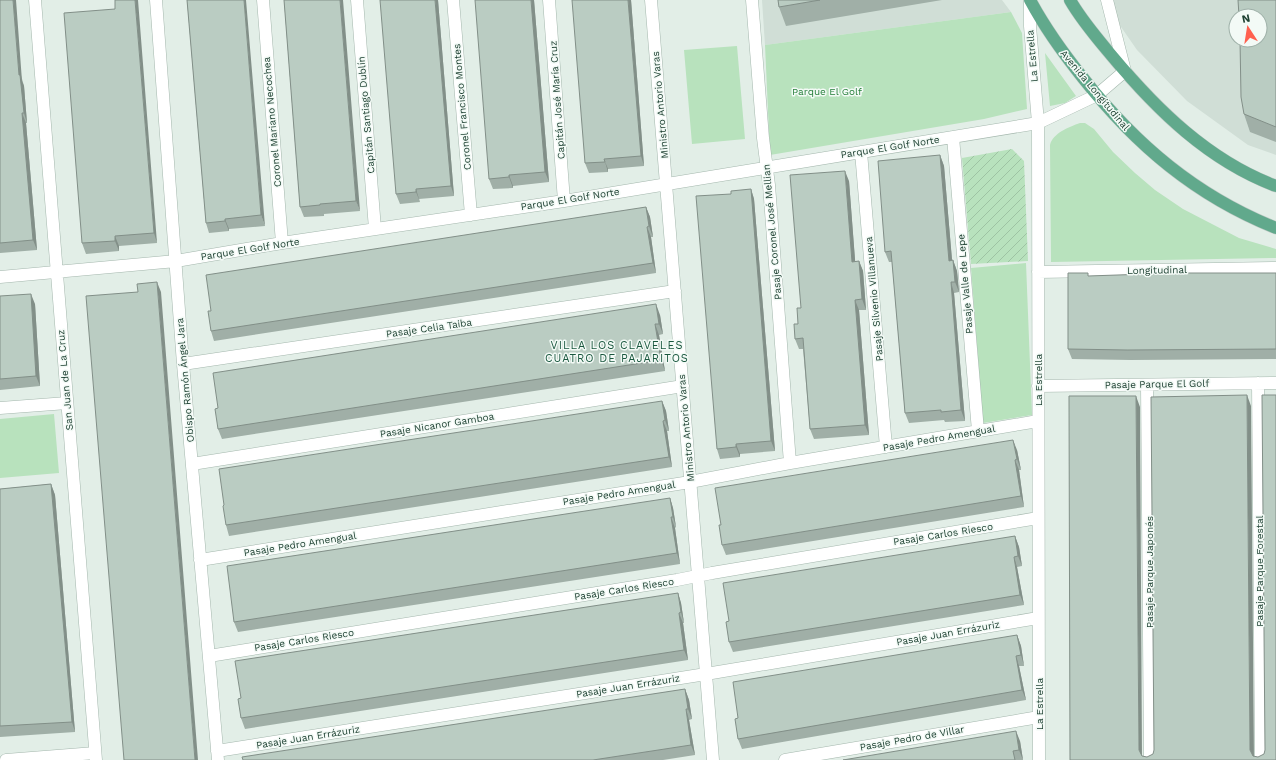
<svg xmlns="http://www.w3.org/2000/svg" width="1276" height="760" font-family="'Work Sans',sans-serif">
  <defs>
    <pattern id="garden-furrows" width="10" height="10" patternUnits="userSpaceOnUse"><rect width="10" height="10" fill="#b8e2bd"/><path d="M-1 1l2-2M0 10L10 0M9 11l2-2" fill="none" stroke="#9ec3a3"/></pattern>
  </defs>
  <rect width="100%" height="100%" fill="#e2eee7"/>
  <path fill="#d0ded6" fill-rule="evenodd" d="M 762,0 L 1002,0 L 1011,12 L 765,45 Z
    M 1105,0 L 1276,0 L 1276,155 L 1248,145 L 1187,101 L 1137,50 L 1110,11 ZM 1236,16 L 1260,16 L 1260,40 L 1236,40 Z"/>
  <path fill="#b8e2bd" d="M 1011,12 L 1022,33 L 1027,109 L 984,119 L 770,155 L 765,45 Z
    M 737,46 L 745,139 L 692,144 L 684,50 Z
    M 1045,53 L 1076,96 L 1065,103 L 1050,106 Z
    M 1080,123 L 1085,123 L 1094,129 L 1113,152 L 1135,173 L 1155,190 L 1183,209 L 1239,238 L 1276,249 L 1276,258 L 1051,262 L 1050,145 C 1053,133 1069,127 1080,123 Z
    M 1026,263 L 1032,415 L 983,423 L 971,268 Z
    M 54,414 L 59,473 L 0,478 L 0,419 Z"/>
  <path fill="url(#garden-furrows)" d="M 1012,149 L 1024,161 L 1028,261 L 971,264 L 962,158 Z"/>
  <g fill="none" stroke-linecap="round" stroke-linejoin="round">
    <defs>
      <path id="minor" d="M 35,0 L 96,760
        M 156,0 L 183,364 L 218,760
        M 263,0 L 282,243
        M 357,0 L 375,229
        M 453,0 L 471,215
        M 549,0 L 564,201
        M 651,0 L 713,760
        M 752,0 L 763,138 L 769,185 L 790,463
        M 1030,0 L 1030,26 L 1038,123 L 1039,760
        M 953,137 L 978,431
        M 861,152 L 886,447
        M 1038,272 L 1276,268
        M 0,277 L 176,261 L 282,243 L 564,201 L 1038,123 L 1097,95 L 1125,71 L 1107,0
        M 183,364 L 675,291
        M 1258,383 L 1261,760
        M 1147,385 L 1150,760
        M 1038,386 L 1276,383
        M 0,408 L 67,403
        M 192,464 L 683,386
        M 200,560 L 690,482 L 790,463 L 1038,421
        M 209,656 L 677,580 L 712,573 L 1038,518
        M 217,751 L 706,674 L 1038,618
        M 6,760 L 95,753
        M 785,760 L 1039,717"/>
      <path id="major" d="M 1030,0 C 1045,28 1063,53 1083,78 C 1136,145 1196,196 1276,228
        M 1070,0 C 1082,21 1097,38 1112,56 C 1157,110 1209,161 1276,186"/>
    </defs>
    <use href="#minor" stroke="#a4b7ad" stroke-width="13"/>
    <use href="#major" stroke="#c0cac6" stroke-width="13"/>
    <use href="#minor" stroke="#fff" stroke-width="12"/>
    <use href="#major" stroke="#61a98c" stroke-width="12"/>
  </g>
  <path fill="#a0afa7" d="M 0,0 L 24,86 L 27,123 L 26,123 L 37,250 L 0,253 Z
    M 187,0 L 265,226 L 229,229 L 229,231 L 209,233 L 206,223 Z
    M 284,0 L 360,211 L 324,214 L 324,216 L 304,217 L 300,207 Z
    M 438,0 L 454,196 L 419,199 L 420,202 L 400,204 L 396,194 Z
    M 534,0 L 549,182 L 513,186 L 513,188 L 493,189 L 489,179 Z
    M 631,0 L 644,166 L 608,169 L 608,172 L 589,173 L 585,163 Z
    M 778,0 L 942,0 L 786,26 L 779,7 Z
    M 1276,0 L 1276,142 L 1250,132 L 1244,114 Z
    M 115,9 L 157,243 L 119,246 L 119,251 L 86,254 L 82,243 Z
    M 940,155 L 944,166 L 952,261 L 953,260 L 957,271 L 959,292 L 954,293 L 965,421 L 945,422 L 944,420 L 909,423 L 905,413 L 892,262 L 889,262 L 885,252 Z
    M 849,181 L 855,261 L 859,261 L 863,271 L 866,310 L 859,310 L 869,435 L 814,439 L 810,429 L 803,349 L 799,349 L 795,339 L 801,308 Z
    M 751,189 L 754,199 L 775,451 L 740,454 L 740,457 L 720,459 L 717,449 L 731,194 Z
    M 646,207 L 650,217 L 653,237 L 651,237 L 656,273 L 214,341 L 211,331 Z
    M 1276,273 L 1276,359 L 1131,360 L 1072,359 L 1068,349 L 1089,276 Z
    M 0,296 L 35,304 L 40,386 L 0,390 Z
    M 660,315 L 663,334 L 659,335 L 665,371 L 222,439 L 218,429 Z
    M 662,401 L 666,411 L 669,431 L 667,431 L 672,467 L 229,536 L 226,525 Z
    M 1017,450 L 1021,470 L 1019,470 L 1024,507 L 726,555 L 722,545 Z
    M 51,484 L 55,495 L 75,732 L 0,737 L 0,489 Z
    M 670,498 L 673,508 L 676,527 L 675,528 L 680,564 L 238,632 L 234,622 Z
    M 1015,536 L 1019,547 L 1022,566 L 1017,567 L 1024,605 L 733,652 L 729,642 L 729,621 Z
    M 678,593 L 681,603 L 684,623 L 683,623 L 688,660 L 245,729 L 241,718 Z
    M 1017,635 L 1021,646 L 1024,666 L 1019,666 L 1026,700 L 742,749 L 738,739 L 738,718 Z
    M 685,689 L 689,700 L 692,719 L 689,720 L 695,755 L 663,760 L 243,760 Z
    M 1020,741 L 1023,760 L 843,760 Z"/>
  <path fill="#828f88" d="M 13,0 L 16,0 L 22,81 L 24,86 L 27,123 L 24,113 L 19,75 Z
    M 135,0 L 138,0 L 157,243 L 154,233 Z
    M 244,0 L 246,0 L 265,226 L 261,215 Z
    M 340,0 L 343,0 L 360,211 L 356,201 Z
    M 435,0 L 438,0 L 454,196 L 451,186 Z
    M 531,0 L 534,0 L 549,182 L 545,172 Z
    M 628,0 L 631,0 L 644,166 L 641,156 Z
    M 22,113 L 26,123 L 37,250 L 33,240 Z
    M 940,155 L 944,166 L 953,271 L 949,261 Z
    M 604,159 L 608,169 L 608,172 L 605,162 Z
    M 845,171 L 849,181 L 856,272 L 852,262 Z
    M 509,175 L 513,186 L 513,188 L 509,177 Z
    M 416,189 L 419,199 L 420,202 L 416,192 Z
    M 751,189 L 754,199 L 775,451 L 771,441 Z
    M 646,207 L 650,217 L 653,237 L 649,226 Z
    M 225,219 L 229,229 L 229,231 L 225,221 Z
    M 647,227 L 651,237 L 656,273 L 653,263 Z
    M 115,236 L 119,246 L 119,251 L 115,241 Z
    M 953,260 L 957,271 L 959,292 L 955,282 Z
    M 859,261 L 863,271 L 866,310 L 862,299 Z
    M 157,282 L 161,292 L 198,760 L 195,760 Z
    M 951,282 L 954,293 L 965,421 L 961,410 Z
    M 31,294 L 35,304 L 40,386 L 36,376 Z
    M 855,300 L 859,310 L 869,435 L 865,425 Z
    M 656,304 L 660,315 L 663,334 L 659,324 Z
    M 655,324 L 659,335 L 665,371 L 661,360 Z
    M 1247,395 L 1251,406 L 1254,760 L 1250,750 Z
    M 1136,396 L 1140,407 L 1142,760 L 1139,750 Z
    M 662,401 L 666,411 L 669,431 L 665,420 Z
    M 663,421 L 667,431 L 672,467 L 669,457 Z
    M 1013,440 L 1017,450 L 1021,470 L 1017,459 Z
    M 736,444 L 740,454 L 740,457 L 736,447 Z
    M 1015,460 L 1019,470 L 1024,507 L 1021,496 Z
    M 51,484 L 55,495 L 75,732 L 72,722 Z
    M 670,498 L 673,508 L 676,527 L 673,517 Z
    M 671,517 L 675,528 L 680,564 L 677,553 Z
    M 1015,536 L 1019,547 L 1022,566 L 1018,556 Z
    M 1014,557 L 1017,567 L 1024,605 L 1020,595 Z
    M 678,593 L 681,603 L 684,623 L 681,612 Z
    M 679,613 L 683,623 L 688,660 L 684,650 Z
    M 1017,635 L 1021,646 L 1024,666 L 1021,655 Z
    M 1016,656 L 1019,666 L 1026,700 L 1022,690 Z
    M 685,689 L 689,700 L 692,719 L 688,709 Z
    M 686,709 L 689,720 L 695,755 L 691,745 Z
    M 1016,731 L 1020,741 L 1023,760 L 1019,750 Z"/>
  <path fill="#baccc2" stroke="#828f88" d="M 0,0 L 13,0 L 19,75 L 20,75 L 24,113 L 22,113 L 33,240 L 0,243 Z
    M 115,0 L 135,0 L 154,233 L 115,236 L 115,241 L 82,243 L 64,13 L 115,9 Z
    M 187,0 L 244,0 L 261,215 L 225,219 L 225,221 L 206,223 Z
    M 284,0 L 340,0 L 356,201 L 320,204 L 320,205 L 300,207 Z
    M 380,0 L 435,0 L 451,186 L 416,189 L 416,192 L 396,194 Z
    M 475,0 L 531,0 L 545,172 L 509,175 L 509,177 L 489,179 Z
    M 572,0 L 628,0 L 641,156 L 604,159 L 605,162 L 585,163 Z
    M 778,0 L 820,0 L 779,7 Z
    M 1238,0 L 1276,0 L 1276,127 L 1244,114 L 1241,97 L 1240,40 L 1260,40 L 1260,16 L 1239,16 Z
    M 940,155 L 949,261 L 953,260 L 955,282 L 951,282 L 961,410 L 941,412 L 941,410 L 905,413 L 891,251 L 885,252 L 878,161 Z
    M 845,171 L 852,262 L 859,261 L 862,299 L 855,300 L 865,425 L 810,429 L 803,338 L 795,339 L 794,324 L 798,324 L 797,308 L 801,308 L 790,175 Z
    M 751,189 L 771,441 L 736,444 L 736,447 L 717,449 L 696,196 L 731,194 L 731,191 Z
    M 646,207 L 649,226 L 647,227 L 653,263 L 211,331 L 208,311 L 211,311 L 206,275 Z
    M 1068,273 L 1088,273 L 1088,276 L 1176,273 L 1276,273 L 1276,349 L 1127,350 L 1068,349 Z
    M 157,282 L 195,760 L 124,760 L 86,296 L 138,292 L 137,284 Z
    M 31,294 L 36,376 L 0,379 L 0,296 Z
    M 656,304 L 659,324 L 655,324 L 661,360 L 218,429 L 215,409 L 218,408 L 213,373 Z
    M 1247,395 L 1250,750 L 1253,756 L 1258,757 L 1264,754 L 1265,750 L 1262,395 L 1276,395 L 1276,760 L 1070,760 L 1069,396 L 1136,396 L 1139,750 L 1142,756 L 1147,757 L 1153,754 L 1154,750 L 1151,397 Z
    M 662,401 L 665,420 L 663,421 L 669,457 L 226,525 L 223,506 L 224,505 L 219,469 Z
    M 1013,440 L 1017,459 L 1015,460 L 1021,496 L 722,545 L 719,525 L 721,525 L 715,488 Z
    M 51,484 L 72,722 L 0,726 L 0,489 Z
    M 670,498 L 673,517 L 671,517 L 677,553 L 234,622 L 227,566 Z
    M 1015,536 L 1018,556 L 1014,557 L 1020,595 L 729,642 L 726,622 L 729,621 L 723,583 Z
    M 678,593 L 681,612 L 679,613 L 684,650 L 241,718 L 238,699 L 241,698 L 235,661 Z
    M 1017,635 L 1021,655 L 1016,656 L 1022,690 L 738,739 L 735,719 L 738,718 L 733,682 Z
    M 685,689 L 688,709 L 686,709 L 691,745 L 593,760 L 243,760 L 242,757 Z
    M 1016,731 L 1019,750 L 1013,751 L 1015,760 L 843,760 Z"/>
  <g text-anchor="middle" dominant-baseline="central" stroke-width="3" stroke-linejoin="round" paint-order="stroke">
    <g font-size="10" fill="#1f4233" stroke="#f3faf6">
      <text transform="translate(1032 56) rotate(-95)">La Estrella</text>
      <text transform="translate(1095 90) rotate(50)">Avenida Longitudinal</text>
      <text transform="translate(557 100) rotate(-94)">Capitán José María Cruz</text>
      <text transform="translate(660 105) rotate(-95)">Ministro Antorio Varas</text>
      <text transform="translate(462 107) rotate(-95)">Coronel Francisco Montes</text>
      <text transform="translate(366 115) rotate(-95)">Capitán Santiago Dublín</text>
      <text transform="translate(272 122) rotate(-95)">Coronel Mariano Necochea</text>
      <text transform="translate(890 147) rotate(-9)">Parque El Golf Norte</text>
      <text transform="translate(570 199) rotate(-9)">Parque El Golf Norte</text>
      <text transform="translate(772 232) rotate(-95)">Pasaje Coronel José Mellian</text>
      <text transform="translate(250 249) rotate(-9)">Parque El Golf Norte</text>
      <text transform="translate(1157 270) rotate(-1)">Longitudinal</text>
      <text transform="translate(965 284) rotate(-95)">Pasaje Valle de Lepe</text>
      <text transform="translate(874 299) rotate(-95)">Pasaje Silvenio Villanueva</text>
      <text transform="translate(429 328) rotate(-8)">Pasaje Celia Taiba</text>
      <text transform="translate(65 380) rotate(-95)">San Juan de La Cruz</text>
      <text transform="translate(185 380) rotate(-95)">Obispo Ramón Ángel Jara</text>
      <text transform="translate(1038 380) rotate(-90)">La Estrella</text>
      <text transform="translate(1157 384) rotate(-1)">Pasaje Parque El Golf</text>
      <text transform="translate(437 425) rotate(-9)">Pasaje Nicanor Gamboa</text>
      <text transform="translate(686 428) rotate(-95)">Ministro Antorio Varas</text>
      <text transform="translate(939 438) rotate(-10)">Pasaje Pedro Amengual</text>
      <text transform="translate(619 493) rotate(-9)">Pasaje Pedro Amengual</text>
      <text transform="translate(943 534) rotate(-9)">Pasaje Carlos Riesco</text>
      <text transform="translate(300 544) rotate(-9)">Pasaje Pedro Amengual</text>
      <text transform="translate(1259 571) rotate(-90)">Pasaje Parque Forestal</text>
      <text transform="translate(1149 572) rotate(-90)">Pasaje Parque Japonés</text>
      <text transform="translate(624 589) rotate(-9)">Pasaje Carlos Riesco</text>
      <text transform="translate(948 633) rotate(-10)">Pasaje Juan Errázuriz</text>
      <text transform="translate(304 640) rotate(-9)">Pasaje Carlos Riesco</text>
      <text transform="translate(628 686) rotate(-9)">Pasaje Juan Errázuriz</text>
      <text transform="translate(1039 704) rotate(-90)">La Estrella</text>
      <text transform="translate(308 737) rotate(-9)">Pasaje Juan Errázuriz</text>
      <text transform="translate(912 738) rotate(-10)">Pasaje Pedro de Villar</text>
    </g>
    <g font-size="10" fill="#247e39" stroke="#f3faf6">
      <text x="827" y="91">Parque El Golf</text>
    </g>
    <g font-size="11" letter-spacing="1" fill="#19573e" stroke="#f3faf6">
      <text x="617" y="345">VILLA LOS CLAVELES<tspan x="617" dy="13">CUATRO DE PAJARITOS</tspan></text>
    </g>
  </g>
  <g transform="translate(1248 28) rotate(348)"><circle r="19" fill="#f3faf6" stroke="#9eb0a8"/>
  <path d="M0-3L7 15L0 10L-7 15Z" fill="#ff604f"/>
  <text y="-6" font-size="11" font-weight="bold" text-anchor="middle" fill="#1f4233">N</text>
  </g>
</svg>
